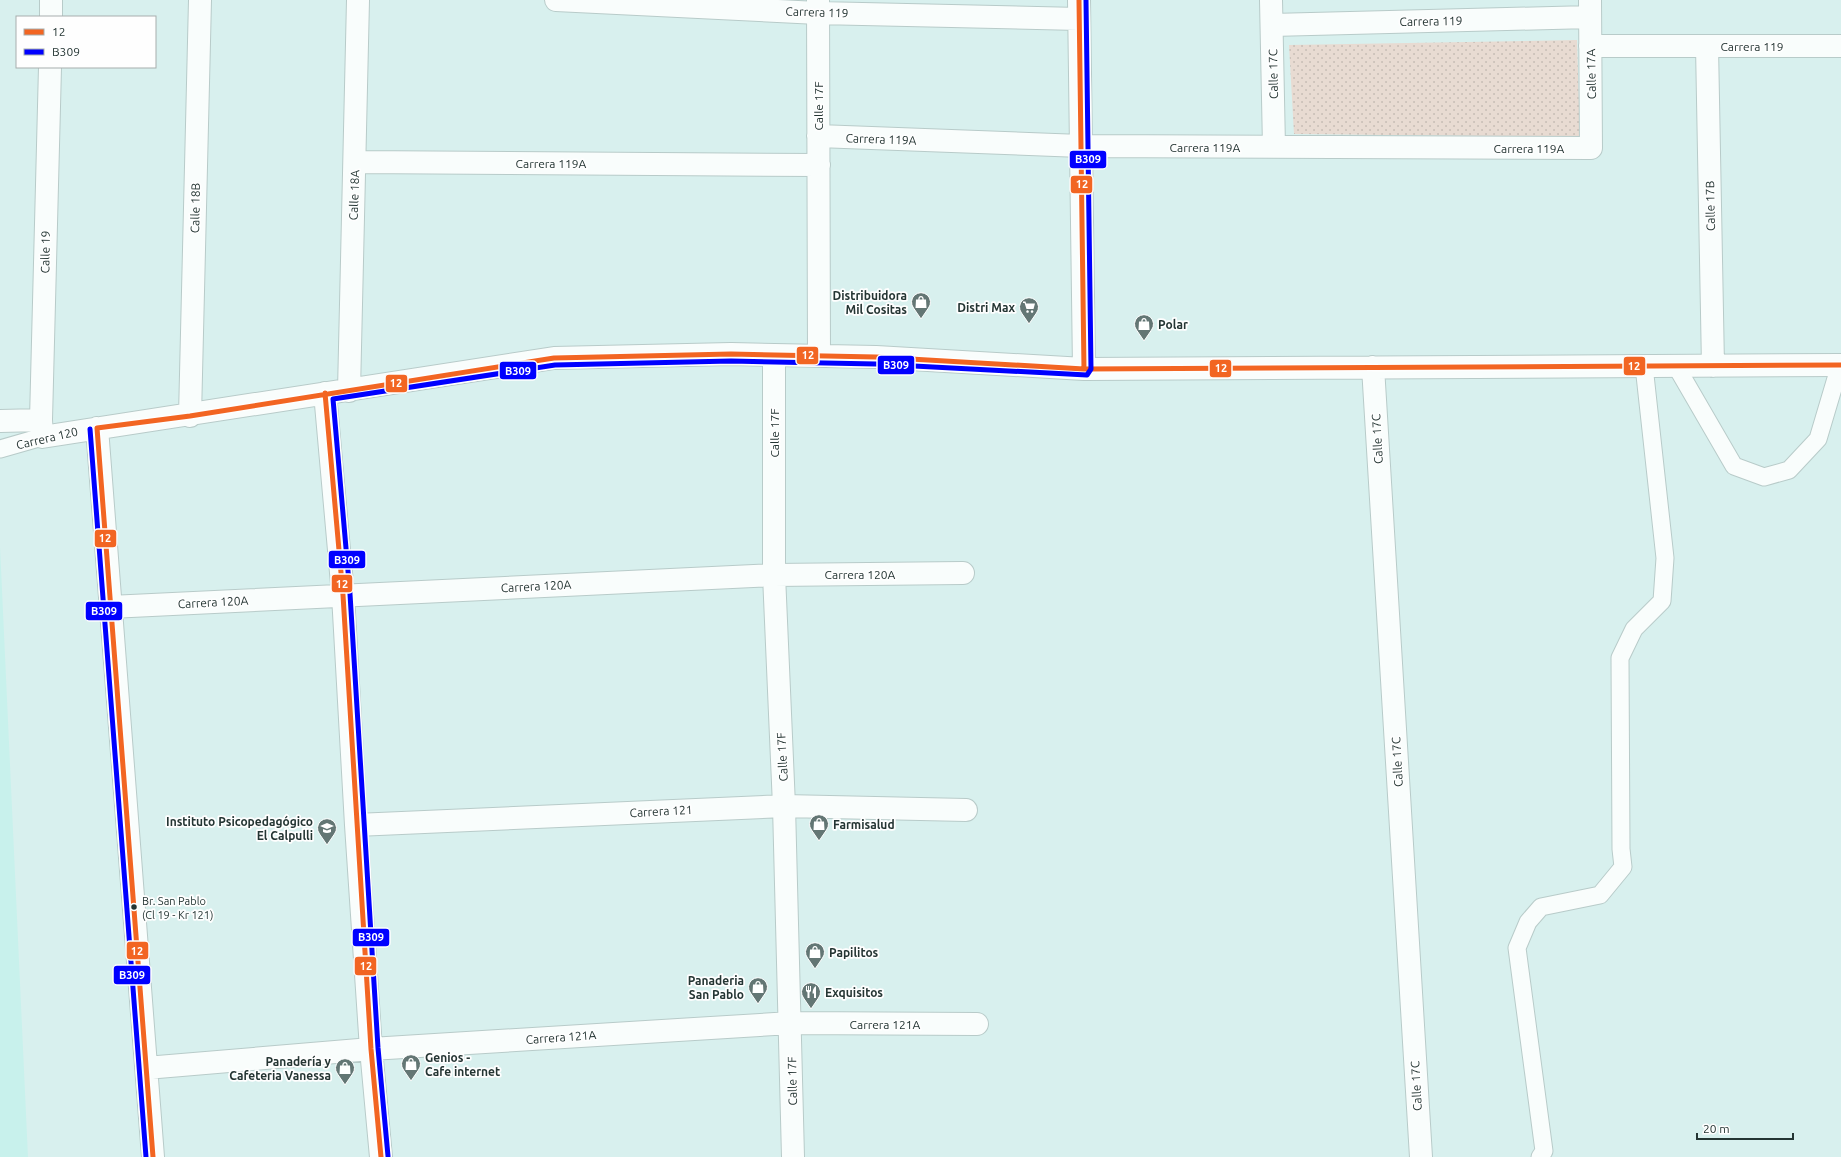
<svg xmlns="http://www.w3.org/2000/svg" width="1841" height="1157" font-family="Ubuntu,sans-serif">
  <defs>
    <pattern id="park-dots" width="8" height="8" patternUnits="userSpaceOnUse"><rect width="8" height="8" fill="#e8dbd2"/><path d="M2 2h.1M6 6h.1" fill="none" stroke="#c7bdb5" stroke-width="1.8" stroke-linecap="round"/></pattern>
  </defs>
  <rect width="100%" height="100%" fill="#d8f0ee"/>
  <path fill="#c8f1ec" d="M 0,546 L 28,1157 L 0,1157 Z"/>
  <path fill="url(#park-dots)" d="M 1577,40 L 1580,137 L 1294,134 L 1289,45 Z"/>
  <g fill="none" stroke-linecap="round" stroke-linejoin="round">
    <defs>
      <path id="service" d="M 1676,366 L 1734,466 L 1764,477 L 1789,470 L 1818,439 L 1840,365
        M 0,449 L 42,437
        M 1540,1157 L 1544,1151 L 1517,948 L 1528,922 L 1541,907 L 1600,895 L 1623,867 L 1621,849 L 1620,658 L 1634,629 L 1662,601 L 1665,558 L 1644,366"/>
      <path id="minor" d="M 556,0 L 818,13 L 1079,19
        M 818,0 L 819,356
        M 1079,0 L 1084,369
        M 1271,0 L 1274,147
        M 51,17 L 51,0
        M 1272,25 L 1590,17
        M 1590,46 L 1841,46
        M 1707,46 L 1713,366
        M 50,67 L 41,420 L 42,437 L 554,358 L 731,354 L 876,357 L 1084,369 L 1841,365
        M 818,136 L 1081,146 L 1591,148 L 1590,0
        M 355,162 L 819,165
        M 774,356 L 774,575 L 784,806 L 793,1157
        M 1373,367 L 1421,1157
        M 349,391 L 358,0
        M 325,393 L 343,595 L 356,825 L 371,1049 L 381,1157
        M 190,416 L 200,0
        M 0,421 L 41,420
        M 97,428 L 153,1157
        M 110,607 L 774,575 L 963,573
        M 356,825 L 784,806 L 966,810
        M 146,1068 L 371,1049 L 791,1023 L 977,1024"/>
    </defs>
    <use href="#service" stroke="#b8cbc9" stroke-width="19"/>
    <use href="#minor" stroke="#b8cbc9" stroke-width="24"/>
    <use href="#service" stroke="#f9fdfc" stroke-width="17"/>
    <use href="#minor" stroke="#f9fdfc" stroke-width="22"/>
    <defs>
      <path id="bus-1" d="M 1079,0 L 1084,369
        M 325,393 L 343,595 L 371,1049 L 381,1157
        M 153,1157 L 97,428 L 190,416 L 554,358 L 731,354 L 876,357 L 1084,369 L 1841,365"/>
      <path id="bus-2" d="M 90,429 L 146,1157
        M 388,1156 L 378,1048 L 350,594 L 333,399 L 555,365 L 731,361 L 876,364 L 1087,375 L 1091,369 L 1086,0"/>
    </defs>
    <use href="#bus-1" stroke="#fefefe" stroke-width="8"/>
    <use href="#bus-2" stroke="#fefefe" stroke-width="8"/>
    <use href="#bus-1" stroke="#f26522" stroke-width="5"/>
    <use href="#bus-2" stroke="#00f" stroke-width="5"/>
  </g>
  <defs>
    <symbol id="shop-pin" viewBox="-11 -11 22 30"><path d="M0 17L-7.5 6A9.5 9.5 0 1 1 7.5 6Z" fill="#637674" stroke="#fefefe"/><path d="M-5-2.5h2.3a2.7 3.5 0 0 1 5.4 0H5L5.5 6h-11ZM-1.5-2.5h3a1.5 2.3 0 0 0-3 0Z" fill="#fff"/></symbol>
    <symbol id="supermarket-pin" viewBox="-11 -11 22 30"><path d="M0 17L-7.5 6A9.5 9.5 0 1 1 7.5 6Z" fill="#637674" stroke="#fefefe"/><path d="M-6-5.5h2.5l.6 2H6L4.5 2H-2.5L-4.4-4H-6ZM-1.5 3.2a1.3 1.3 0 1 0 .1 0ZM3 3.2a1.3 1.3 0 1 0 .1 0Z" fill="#fff"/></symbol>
    <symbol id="school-pin" viewBox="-11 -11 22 30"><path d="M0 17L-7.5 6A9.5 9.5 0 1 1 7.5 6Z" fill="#637674" stroke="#fefefe"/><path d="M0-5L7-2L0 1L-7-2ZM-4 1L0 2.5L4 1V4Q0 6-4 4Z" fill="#fff"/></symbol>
    <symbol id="restaurant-pin" viewBox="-11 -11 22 30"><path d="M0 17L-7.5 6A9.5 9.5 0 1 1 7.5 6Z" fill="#637674" stroke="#fefefe"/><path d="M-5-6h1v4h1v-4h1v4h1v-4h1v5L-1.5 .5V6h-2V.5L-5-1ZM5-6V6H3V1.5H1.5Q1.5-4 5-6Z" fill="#fff"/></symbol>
  </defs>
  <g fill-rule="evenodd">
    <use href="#shop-pin" x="910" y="291" width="22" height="30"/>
    <use href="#supermarket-pin" x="1018" y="296" width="22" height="30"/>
    <use href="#shop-pin" x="1133" y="313" width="22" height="30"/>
    <use href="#shop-pin" x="808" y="813" width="22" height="30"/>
    <use href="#school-pin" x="316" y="817" width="22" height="30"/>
    <use href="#shop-pin" x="804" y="941" width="22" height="30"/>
    <use href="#shop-pin" x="747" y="976" width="22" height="30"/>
    <use href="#restaurant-pin" x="800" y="981" width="22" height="30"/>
    <use href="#shop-pin" x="400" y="1053" width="22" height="30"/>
    <use href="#shop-pin" x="334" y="1057" width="22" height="30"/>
  </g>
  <circle fill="#243533" stroke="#fefefe" stroke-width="1.5" cx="134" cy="907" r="3.5"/>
  <g text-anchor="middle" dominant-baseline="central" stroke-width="3.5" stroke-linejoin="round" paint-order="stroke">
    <g font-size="11" fill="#243533" stroke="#fefefe" text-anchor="start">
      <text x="142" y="901">Br. San Pablo<tspan x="142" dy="14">(Cl 19 - Kr 121)</tspan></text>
    </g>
    <g font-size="12" fill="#243533" stroke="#fefefe">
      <text transform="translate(817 12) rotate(2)">Carrera 119</text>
      <text transform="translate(1431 21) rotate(-1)">Carrera 119</text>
      <text x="1752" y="46">Carrera 119</text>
      <text transform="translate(1273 74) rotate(-91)">Calle 17C</text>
      <text transform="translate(1591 74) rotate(-91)">Calle 17A</text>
      <text transform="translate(818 106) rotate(-90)">Calle 17F</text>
      <text transform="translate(881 139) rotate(2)">Carrera 119A</text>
      <text x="1205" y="147">Carrera 119A</text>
      <text x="1529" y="148">Carrera 119A</text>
      <text x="551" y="163">Carrera 119A</text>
      <text transform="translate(354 195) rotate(-88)">Calle 18A</text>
      <text transform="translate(1710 206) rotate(-91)">Calle 17B</text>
      <text transform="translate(195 208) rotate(-89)">Calle 18B</text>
      <text transform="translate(45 252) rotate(-89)">Calle 19</text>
      <text transform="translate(774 433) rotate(-90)">Calle 17F</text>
      <text transform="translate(47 438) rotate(-13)">Carrera 120</text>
      <text transform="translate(1377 439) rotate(-93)">Calle 17C</text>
      <text x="860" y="574">Carrera 120A</text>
      <text transform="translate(536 586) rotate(-3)">Carrera 120A</text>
      <text transform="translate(213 602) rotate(-3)">Carrera 120A</text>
      <text transform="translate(782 757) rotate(-93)">Calle 17F</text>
      <text transform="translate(1397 762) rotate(-93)">Calle 17C</text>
      <text transform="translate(661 811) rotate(-3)">Carrera 121</text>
      <text x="885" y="1024">Carrera 121A</text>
      <text transform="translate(561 1037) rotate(-4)">Carrera 121A</text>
      <text transform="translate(792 1081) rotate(-91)">Calle 17F</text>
      <text transform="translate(1416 1086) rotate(-93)">Calle 17C</text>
    </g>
    <g font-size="12" font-weight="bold" fill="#243533" stroke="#fefefe" text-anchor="end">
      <text x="907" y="295">Distribuidora<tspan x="907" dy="14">Mil Cositas</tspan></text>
      <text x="1015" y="307">Distri Max</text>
      <text x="1158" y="324" text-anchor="start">Polar</text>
      <text x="313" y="821">Instituto Psicopedagógico<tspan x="313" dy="14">El Calpulli</tspan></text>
      <text x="833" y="824" text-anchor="start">Farmisalud</text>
      <text x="829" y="952" text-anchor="start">Papilitos</text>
      <text x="744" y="980">Panaderia<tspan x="744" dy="14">San Pablo</tspan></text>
      <text x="825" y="992" text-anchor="start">Exquisitos</text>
      <text x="425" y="1057" text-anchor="start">Genios -<tspan x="425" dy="14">Cafe internet</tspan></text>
      <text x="331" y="1061">Panadería y<tspan x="331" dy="14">Cafeteria Vanessa</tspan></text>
    </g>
  </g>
  <g stroke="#fefefe" stroke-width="1.5">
    <rect x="1069" y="150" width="38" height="19" rx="4" fill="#00f"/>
    <rect x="1070" y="175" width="23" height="19" rx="4" fill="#f26522"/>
    <rect x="796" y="346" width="23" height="19" rx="4" fill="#f26522"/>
    <rect x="877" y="355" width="38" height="20" rx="4" fill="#00f"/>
    <rect x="1623" y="356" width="23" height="20" rx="4" fill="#f26522"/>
    <rect x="1209" y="359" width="23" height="19" rx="4" fill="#f26522"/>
    <rect x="499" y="361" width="38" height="19" rx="4" fill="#00f"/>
    <rect x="385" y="374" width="23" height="19" rx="4" fill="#f26522"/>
    <rect x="94" y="529" width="23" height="19" rx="4" fill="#f26522"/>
    <rect x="328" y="550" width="38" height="19" rx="4" fill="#00f"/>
    <rect x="331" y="574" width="22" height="19" rx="4" fill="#f26522"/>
    <rect x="85" y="601" width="38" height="20" rx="4" fill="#00f"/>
    <rect x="352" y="928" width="38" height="19" rx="4" fill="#00f"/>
    <rect x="126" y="941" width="23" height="19" rx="4" fill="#f26522"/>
    <rect x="354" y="956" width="23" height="20" rx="4" fill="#f26522"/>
    <rect x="113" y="965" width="38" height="20" rx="4" fill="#00f"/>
  </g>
  <g font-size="11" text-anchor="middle" font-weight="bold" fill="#fff">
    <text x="1088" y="163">B309</text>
    <text x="1082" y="188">12</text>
    <text x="808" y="359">12</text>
    <text x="896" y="369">B309</text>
    <text x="1634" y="370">12</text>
    <text x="1221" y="372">12</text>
    <text x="518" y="375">B309</text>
    <text x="396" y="387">12</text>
    <text x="105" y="542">12</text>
    <text x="347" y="564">B309</text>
    <text x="342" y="588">12</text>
    <text x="104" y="615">B309</text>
    <text x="371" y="941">B309</text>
    <text x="137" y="955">12</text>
    <text x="366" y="970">12</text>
    <text x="132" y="979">B309</text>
  </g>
  <rect x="16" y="16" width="140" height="52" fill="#fefefe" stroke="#a7aead"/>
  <rect x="24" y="29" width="20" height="6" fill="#f26522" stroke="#a7aead"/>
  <text x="52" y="36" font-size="12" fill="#243533">12</text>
  <rect x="24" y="49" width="20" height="6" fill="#0000ff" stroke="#a7aead"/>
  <text x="52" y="56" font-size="12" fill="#243533">B309</text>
  <path d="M1697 1133v6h96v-6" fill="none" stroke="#243533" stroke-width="2"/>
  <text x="1703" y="1133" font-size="12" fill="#243533" stroke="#fefefe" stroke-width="3" paint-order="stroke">20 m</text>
</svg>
